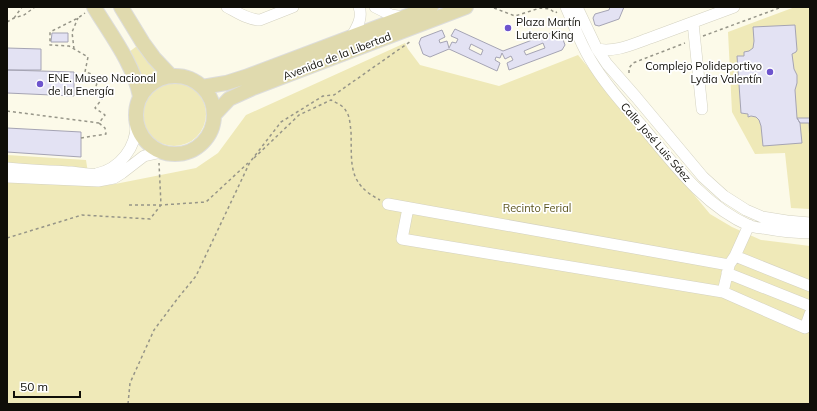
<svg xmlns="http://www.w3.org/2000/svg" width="817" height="411" font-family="Mulish,sans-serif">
  <rect width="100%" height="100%" fill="#fcfae9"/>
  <path fill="#efe9b8" d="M 795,7 L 810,7 L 810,209 L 791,208 L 785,153 L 755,154 L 732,112 L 728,32 Z
    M 405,43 L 408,49 L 420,65 L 499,86 L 578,55 L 710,214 L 732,227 L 761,240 L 810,246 L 810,404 L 7,404 L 7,155 L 86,160 L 90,186 L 110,185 L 196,168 L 218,153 L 246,115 Z
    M 137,46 L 149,63 L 158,72 L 156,75 L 144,83 L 142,81 L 129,52 Z
    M142 114a32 32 0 1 1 64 0a32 32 0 1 1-64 0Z"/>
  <path fill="#e3e2f3" stroke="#a5a4b4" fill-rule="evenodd" d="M 610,7 L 624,7 L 619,19 L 599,26 L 595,25 L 593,18 L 595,14 L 609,10 Z
    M 795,25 L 797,50 L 796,52 L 792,54 L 794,69 L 797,75 L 797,83 L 795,90 L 797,118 L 800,123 L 802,143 L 763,146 L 761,126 L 759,120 L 756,117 L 751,116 L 748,117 L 748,114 L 741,113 L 737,56 L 744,56 L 744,52 L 749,51 L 753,48 L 754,41 L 753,27 Z
    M 455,29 L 503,51 L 556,31 L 561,34 L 565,45 L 562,50 L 509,70 L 507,63 L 513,60 L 511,56 L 505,59 L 502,53 L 500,58 L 496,57 L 495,60 L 500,63 L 497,71 L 449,49 L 430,57 L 423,54 L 419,43 L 421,38 L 442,30 L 445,37 L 439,40 L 440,43 L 447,41 L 449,48 L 452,42 L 456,43 L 458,39 L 451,36 ZM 543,43 L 545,48 L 526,55 L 524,51 ZM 471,44 L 483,50 L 481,55 L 469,49 Z
    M 52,33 L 68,33 L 68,42 L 51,42 Z
    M 7,48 L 41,49 L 41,70 L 7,70 Z
    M 7,70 L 74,72 L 74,96 L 7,93 Z
    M 797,118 L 810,118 L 810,144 L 809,123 L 800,123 Z
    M 7,128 L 81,132 L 81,157 L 7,152 Z"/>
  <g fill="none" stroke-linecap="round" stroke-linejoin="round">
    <defs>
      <path id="minor" d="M 227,7 C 237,12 248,20 260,20 L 293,7
        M 375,7 L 391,15 L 404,17
        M 566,7 C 574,25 580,43 590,59 C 604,83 624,105 642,126 C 673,163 704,206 750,226 C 754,227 758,228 762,228 C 778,231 794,233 810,233
        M 577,7 L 597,49 L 607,64 L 636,97 L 703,177 L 724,196 L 746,210 L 762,217 L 787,221 L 810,223
        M 693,23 L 702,109
        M 352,36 C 357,27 363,18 359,7
        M 597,49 C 616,53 635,43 653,37 C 680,27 707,17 734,7
        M 7,168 C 28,170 50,171 71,172 C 79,173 88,175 96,174 C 120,169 137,147 136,123
        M 7,177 L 98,181 L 114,178 L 122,173 L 144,156 L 162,152
        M 388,204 L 729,265 L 735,256 L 810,286
        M 408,208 L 402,239 L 723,292 L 805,328 L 810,314
        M 735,256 L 749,225
        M 727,273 L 810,306
        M 723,292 L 729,266"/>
      <path id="major" d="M 94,7 C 111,35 133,63 140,96
        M 121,7 L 143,43 L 154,58 L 171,76
        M136 115a39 39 0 1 1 78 0a39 39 0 1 1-78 0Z
        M 202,87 L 226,83 L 248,76 L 431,7
        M 214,115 L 229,99 L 253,88 L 466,7"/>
    </defs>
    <use href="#minor" stroke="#d4d2c1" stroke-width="12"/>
    <use href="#major" stroke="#dddddc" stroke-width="16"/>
    <path stroke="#969588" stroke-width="1.5" stroke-dasharray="3 3" stroke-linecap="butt" d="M 494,8 L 515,16 L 540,8 L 550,9 L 555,13 L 557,12
      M 14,18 L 22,7
      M 7,22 L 14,18 L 24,15 L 35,7
      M 703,36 L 782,7
      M 74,49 L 72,32 L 78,18
      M 629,73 L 629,68 L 633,63 L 685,43
      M 7,111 L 99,123
      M 81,138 L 106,134 L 105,128 L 99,123 L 105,115 L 95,108 L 102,99 L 94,93 L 97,83 L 91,81 L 92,74 L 85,72 L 88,57 L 69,46 L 50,45 L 50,32 L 78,18 L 85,13
      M 254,158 L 299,115 L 331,100 C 336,103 343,105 346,111 C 350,116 350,125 351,131 C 352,164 347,183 380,200
      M 129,205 L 161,205 L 206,202 L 248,163
      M 7,238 L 82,215 L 150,219 L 161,205 L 159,163
      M 128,404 L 130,383 L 154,330 L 178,298 L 196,276 L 250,162 L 281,122 L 323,96 L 334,95 L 411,41"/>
    <use href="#minor" stroke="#fff" stroke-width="11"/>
    <use href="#major" stroke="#e0daae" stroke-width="14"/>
  </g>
  <g fill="#6d54cd" stroke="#fff" stroke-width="1.5">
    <circle cx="508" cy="28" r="4"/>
    <circle cx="770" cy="72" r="4"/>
    <circle cx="40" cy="84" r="4"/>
  </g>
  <g text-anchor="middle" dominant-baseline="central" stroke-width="3.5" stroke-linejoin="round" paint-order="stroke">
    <g font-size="11" fill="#0f0e08" stroke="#fff" text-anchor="start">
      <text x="516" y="22">Plaza Martín<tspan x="516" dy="13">Lutero King</tspan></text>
      <text x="762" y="66" text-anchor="end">Complejo Polideportivo<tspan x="762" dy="13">Lydia Valentín</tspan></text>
      <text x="48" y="78">ENE. Museo Nacional<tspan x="48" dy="13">de la Energía</tspan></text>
    </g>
    <g font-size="11" fill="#0f0e08" stroke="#fff">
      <text transform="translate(337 56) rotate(-21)">Avenida de la Libertad</text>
      <text transform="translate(656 142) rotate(49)">Calle José Luis Sáez</text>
    </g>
    <g font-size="11" fill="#5c551e" stroke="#fff">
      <text x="537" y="208">Recinto Ferial</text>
    </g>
  </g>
  <rect width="817" height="411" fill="none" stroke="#0f0e08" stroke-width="16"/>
  <path d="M14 391v6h66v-6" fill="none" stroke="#0f0e08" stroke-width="2"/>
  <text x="20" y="391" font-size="12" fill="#0f0e08" stroke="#ffffff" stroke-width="3" paint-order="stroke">50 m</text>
</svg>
